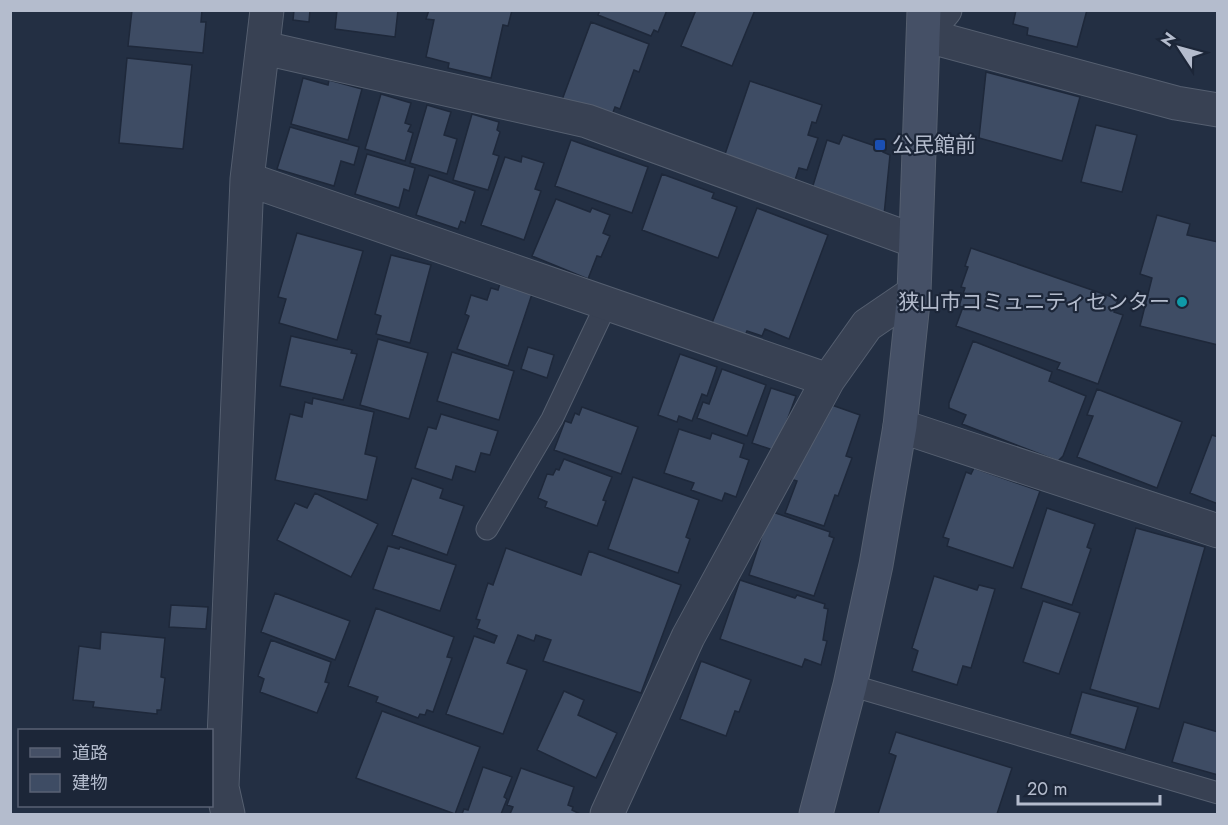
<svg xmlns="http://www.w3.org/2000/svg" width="1228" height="825" font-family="Jost,'Noto Sans JP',sans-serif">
  <rect width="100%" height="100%" fill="#232f43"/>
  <path fill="#3e4c64" stroke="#1e283a" stroke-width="1.5" d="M 132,10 L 202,10 L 201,22 L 206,22 L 203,53 L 128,46 Z
    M 294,10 L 310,10 L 309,22 L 293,20 Z
    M 337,10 L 398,10 L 395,37 L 335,29 Z
    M 429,10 L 512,10 L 508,26 L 503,25 L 491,78 L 448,68 L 449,63 L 426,57 L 434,20 L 426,19 Z
    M 600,10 L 667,10 L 658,32 L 654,30 L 651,36 L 598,15 Z
    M 696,10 L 755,10 L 732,66 L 681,46 Z
    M 1016,10 L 1087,10 L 1077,47 L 1027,35 L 1028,28 L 1013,24 Z
    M 591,22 L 649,44 L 639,72 L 634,70 L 620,109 L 615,107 L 612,115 L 562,100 Z
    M 127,58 L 192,65 L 183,149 L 119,143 Z
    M 986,72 L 1080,97 L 1062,161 L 979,138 Z
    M 303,78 L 328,85 L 329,80 L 362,89 L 348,140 L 291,124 Z
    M 750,81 L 822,105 L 816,123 L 812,122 L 808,135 L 818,138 L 807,170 L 799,168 L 793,186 L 723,160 Z
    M 381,94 L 411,103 L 405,123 L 411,125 L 408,131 L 413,133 L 405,161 L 365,149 Z
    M 427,105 L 451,112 L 444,135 L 457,139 L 447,174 L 410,163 Z
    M 472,114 L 499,122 L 497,130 L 500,132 L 493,154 L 499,156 L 488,190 L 453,180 Z
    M 1096,125 L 1137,135 L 1122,192 L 1081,182 Z
    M 290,127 L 359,147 L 354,165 L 341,161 L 334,186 L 277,169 Z
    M 843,135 L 884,149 L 883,152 L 890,155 L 884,215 L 811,192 L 827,140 L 839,144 Z
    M 571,140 L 648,167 L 632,213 L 555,186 Z
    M 367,154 L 415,168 L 409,191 L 404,189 L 399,208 L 355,194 Z
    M 522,156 L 544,163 L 535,189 L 541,191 L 524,240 L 481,225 L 505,157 L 521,162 Z
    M 662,174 L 714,193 L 712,198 L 737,207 L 718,258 L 642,230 Z
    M 429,175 L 475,191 L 465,223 L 461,221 L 458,229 L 416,215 Z
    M 556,199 L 590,212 L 592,208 L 610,215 L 603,233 L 610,236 L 601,257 L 597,256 L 588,279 L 532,256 Z
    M 757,208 L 828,235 L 789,339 L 765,329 L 762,336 L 747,331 L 745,336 L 712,323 Z
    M 1157,215 L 1190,224 L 1187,235 L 1218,242 L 1218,345 L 1140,326 L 1152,278 L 1140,274 Z
    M 297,233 L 363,251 L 337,340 L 279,323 L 286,299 L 278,297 Z
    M 971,248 L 1118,299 L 1114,312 L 1123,315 L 1098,384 L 1057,369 L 1060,363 L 956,326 L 963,307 L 959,306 L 965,288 L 961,287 L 968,267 L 965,266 Z
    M 391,255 L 431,265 L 410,343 L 376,334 L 381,316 L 375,314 Z
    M 501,280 L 533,291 L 508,366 L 457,349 L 469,316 L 465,314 L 471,295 L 487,300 L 491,288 L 498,290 Z
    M 291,336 L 352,350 L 351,353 L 357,354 L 343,400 L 280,386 Z
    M 378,339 L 428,353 L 409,419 L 360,405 Z
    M 973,341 L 1052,372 L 1049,381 L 1086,396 L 1063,456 L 1058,461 L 962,424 L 966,415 L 949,408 L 949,403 Z
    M 528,347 L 554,355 L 547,378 L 521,369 Z
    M 452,352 L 514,371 L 499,420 L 437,401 Z
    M 680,354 L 717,367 L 707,396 L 702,394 L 692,421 L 679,416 L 677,422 L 658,415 Z
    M 722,369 L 766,385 L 747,436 L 697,418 L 703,402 L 709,404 Z
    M 771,388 L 796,396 L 776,451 L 752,443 Z
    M 1097,389 L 1182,422 L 1157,488 L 1077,457 L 1093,416 L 1087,415 Z
    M 313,398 L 374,412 L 365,454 L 377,457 L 367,500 L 275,480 L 290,414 L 302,417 L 305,402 L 312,404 Z
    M 826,403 L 860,415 L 846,456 L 852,458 L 838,496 L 835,495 L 824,526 L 785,513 L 797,481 L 787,478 Z
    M 582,407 L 638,427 L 621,474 L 554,450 L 565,421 L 571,423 L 575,413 L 579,415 Z
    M 441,414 L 498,431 L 490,455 L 481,453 L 475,472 L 456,466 L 452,480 L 415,468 L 428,427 L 436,429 Z
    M 679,429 L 710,439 L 712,433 L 744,444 L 740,457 L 749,460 L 736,497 L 725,493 L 722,501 L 691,490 L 694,483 L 664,473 Z
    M 1212,435 L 1218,437 L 1218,504 L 1190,493 Z
    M 564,459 L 612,477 L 603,500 L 606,501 L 597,526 L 545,507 L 547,502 L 538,498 L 547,474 L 553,475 L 556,469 L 559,470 Z
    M 974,468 L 1040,491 L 1013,568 L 947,546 L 949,539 L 943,537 L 966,472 L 971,474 Z
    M 633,477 L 699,500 L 686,537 L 690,539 L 678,573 L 608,549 Z
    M 412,478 L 443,489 L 440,498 L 464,506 L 447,555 L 392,535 Z
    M 315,493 L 378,524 L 351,577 L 277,540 L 295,503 L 307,508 Z
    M 1047,508 L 1095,524 L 1087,547 L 1091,549 L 1072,605 L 1021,588 Z
    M 770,511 L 830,532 L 829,536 L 834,538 L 814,596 L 749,575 Z
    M 1136,528 L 1205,547 L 1159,709 L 1090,689 Z
    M 388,546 L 399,549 L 400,547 L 456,565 L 440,611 L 373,589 Z
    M 506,548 L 581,575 L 589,551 L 681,585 L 641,693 L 543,661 L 551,640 L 536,635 L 534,641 L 518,635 L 507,663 L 527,670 L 503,734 L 446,714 L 474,636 L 494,643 L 497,636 L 477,628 L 480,620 L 476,619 L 488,583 L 493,585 Z
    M 934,576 L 977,590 L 979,585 L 995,589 L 971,668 L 963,666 L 957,685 L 912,671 L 918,651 L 912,648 Z
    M 740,580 L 795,598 L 797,595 L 825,604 L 824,608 L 828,609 L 823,640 L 827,641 L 821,665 L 805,659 L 802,667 L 720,639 Z
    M 275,593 L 350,621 L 335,660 L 261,632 Z
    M 1043,601 L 1080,613 L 1059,674 L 1023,662 Z
    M 171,605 L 208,607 L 206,629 L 169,627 Z
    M 376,608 L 454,637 L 447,657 L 452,658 L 433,712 L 427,710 L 425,715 L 420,714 L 418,718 L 376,702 L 378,697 L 348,686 Z
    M 101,632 L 165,638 L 161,677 L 165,678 L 161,710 L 157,710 L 157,714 L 93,707 L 94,702 L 73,700 L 79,646 L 100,649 Z
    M 271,640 L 331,662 L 325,682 L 329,683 L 317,713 L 260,692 L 264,679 L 258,676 Z
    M 701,661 L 751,680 L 739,712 L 735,711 L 726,736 L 680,719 Z
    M 564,691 L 584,700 L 578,715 L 617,733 L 596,778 L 537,750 Z
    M 1082,692 L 1138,707 L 1125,750 L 1070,734 Z
    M 382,711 L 480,747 L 455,814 L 356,778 Z
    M 1184,722 L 1218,732 L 1218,775 L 1172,762 Z
    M 896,732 L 1012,768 L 997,814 L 878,814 L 896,756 L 889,753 Z
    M 483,767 L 512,777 L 504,797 L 507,799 L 501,814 L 462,814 L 464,809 L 468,810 Z
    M 521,768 L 574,787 L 568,805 L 573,807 L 572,810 L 578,813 L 577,814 L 510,814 L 513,807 L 507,805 Z"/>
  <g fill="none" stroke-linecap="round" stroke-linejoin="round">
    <defs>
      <path id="lane" d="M 487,529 L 552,419 L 606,305
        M 850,685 L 1218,793"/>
      <path id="street" d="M 945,10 L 924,35 L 1176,103 L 1218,110
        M 264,48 L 587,121 L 915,241
        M 247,179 L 828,380
        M 900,426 L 1218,531
        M 228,814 L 222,787 L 247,179 L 267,10
        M 607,814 L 688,637 L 828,380 L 867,325 L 914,293"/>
      <path id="secondary" d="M 816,814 L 850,685 L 876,565 L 900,426 L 914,293 L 924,10"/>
    </defs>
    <use href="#lane" stroke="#555f70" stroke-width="23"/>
    <use href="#street" stroke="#555f70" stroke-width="35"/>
    <use href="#secondary" stroke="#555f70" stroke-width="35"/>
    <use href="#lane" stroke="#384153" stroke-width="21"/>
    <use href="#street" stroke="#384153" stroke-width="33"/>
    <use href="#secondary" stroke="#455066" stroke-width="33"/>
  </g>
  <rect fill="#1a4fb4" stroke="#1c2638" stroke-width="2" x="874" y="139" width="12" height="12" rx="3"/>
  <circle fill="#0f9aa8" stroke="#1c2638" stroke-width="2" cx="1182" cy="302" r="6"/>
  <g text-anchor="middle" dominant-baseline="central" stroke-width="4.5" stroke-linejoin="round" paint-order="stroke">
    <g font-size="21" fill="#b4bccd" stroke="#1c2638" text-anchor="start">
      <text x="892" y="145">公民館前</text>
      <text x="1170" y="302" text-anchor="end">狭山市コミュニティセンター</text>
    </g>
  </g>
  <rect width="1228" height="825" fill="none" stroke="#b4bccd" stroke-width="24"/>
  <rect x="18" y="729" width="195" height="78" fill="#1c2638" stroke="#596274" stroke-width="1.5"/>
  <rect x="30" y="748" width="30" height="9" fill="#455066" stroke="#596274" stroke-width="1.5"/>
  <text x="72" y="759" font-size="18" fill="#b4bccd">道路</text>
  <rect x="30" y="774" width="30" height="18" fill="#3e4c64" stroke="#596274" stroke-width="1.5"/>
  <text x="72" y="789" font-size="18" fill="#b4bccd">建物</text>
  <g transform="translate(1180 48) rotate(306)" stroke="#1c2638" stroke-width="4.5" paint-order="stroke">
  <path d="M0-4.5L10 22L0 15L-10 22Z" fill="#b4bccd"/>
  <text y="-9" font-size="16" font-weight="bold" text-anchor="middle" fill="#b4bccd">N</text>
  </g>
  <path d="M1018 795v9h142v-9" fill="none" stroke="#b4bccd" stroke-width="3"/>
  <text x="1027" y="795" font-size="18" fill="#b4bccd" stroke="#1c2638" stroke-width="4.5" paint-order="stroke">20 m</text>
</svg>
